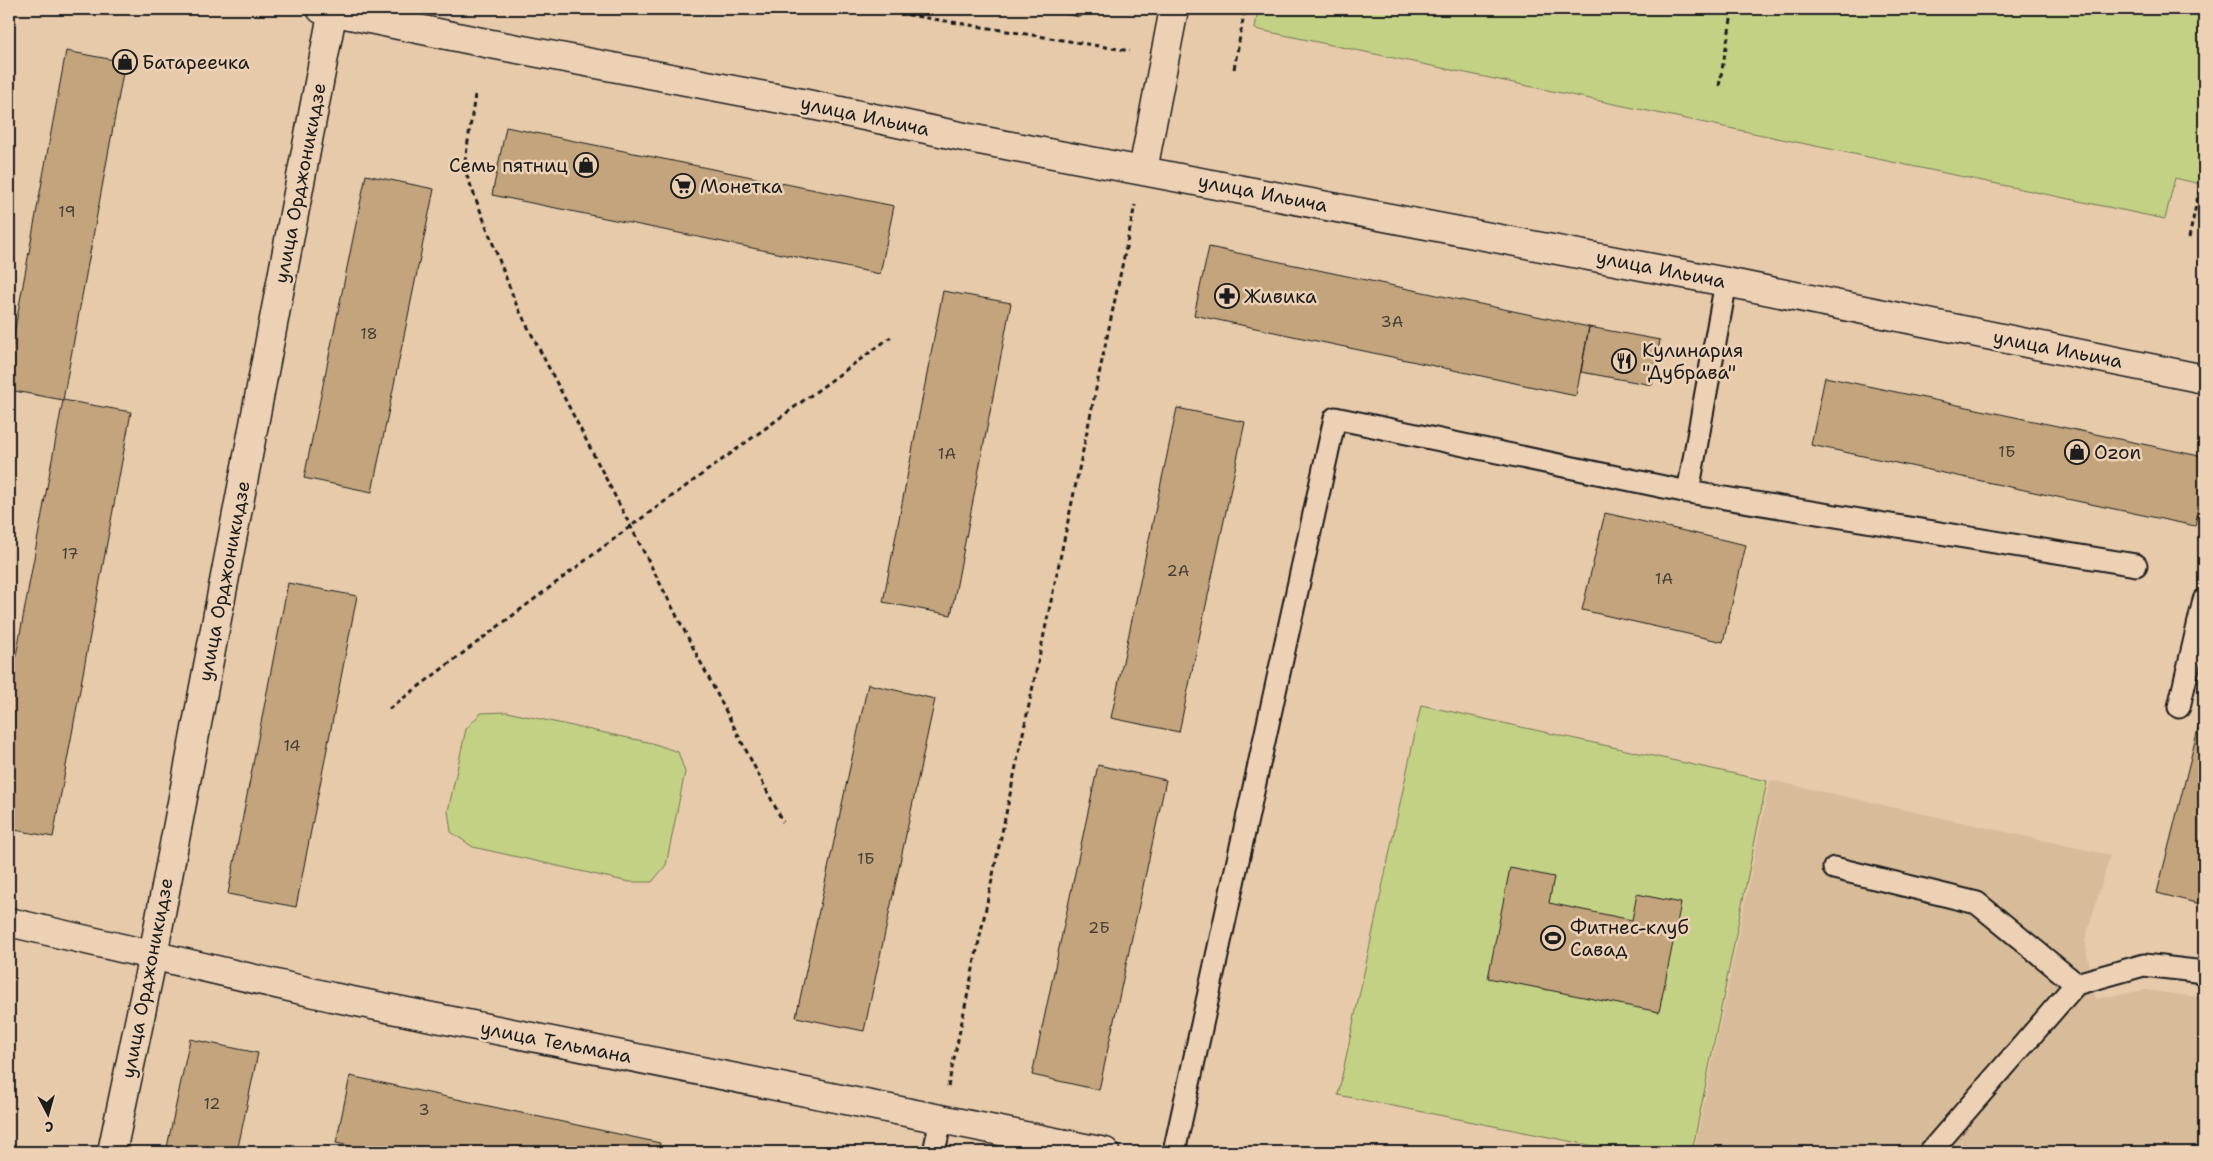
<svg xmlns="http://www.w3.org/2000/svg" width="2213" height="1161" font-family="'Shantell Sans',sans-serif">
  <rect width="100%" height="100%" fill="#e7caaa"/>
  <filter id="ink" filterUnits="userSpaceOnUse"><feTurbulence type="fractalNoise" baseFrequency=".02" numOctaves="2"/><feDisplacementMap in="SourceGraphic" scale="10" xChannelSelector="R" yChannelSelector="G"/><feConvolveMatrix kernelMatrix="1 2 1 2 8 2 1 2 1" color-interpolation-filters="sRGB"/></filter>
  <g filter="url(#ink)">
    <path fill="#d8bc99" d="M 1770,780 L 2110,855 L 2085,940 L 2095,999 L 2145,990 L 2204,998 L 2204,1152 L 1694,1152 Z"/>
    <path fill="#c3d185" stroke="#707650" d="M 1258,9 L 2204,9 L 2204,185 L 2175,178 L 2165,219 L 1255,29 Z
      M 1421,705 L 1767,781 L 1692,1152 L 1624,1152 L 1338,1095 Z
      M 507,712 L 652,743 L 678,752 L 685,772 L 666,865 L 652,882 L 629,882 L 473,847 L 451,832 L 448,811 L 466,729 L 481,713 Z"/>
    <path fill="#c3a47c" stroke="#1c1c1c" d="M 1040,9 L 1082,9 L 1080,17 Z
      M 66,51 L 125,62 L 63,400 L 9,390 L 9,361 Z
      M 506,127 L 894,206 L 880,274 L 492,195 Z
      M 366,175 L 434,189 L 372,492 L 304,478 Z
      M 1209,247 L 1589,327 L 1576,396 L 1194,315 Z
      M 943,291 L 1011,303 L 951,615 L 883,602 Z
      M 1589,327 L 1660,340 L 1652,385 L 1581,372 Z
      M 1825,377 L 2204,457 L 2204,481 L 2195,526 L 1811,445 Z
      M 63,400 L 131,412 L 53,837 L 9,829 L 9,694 Z
      M 1177,408 L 1245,422 L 1179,732 L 1111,718 Z
      M 1605,513 L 1746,545 L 1723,642 L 1582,610 Z
      M 288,583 L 357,596 L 296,907 L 228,894 Z
      M 868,684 L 935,699 L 864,1031 L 796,1017 Z
      M 2204,705 L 2204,905 L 2157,893 Z
      M 1098,765 L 1166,780 L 1099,1090 L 1032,1075 Z
      M 1510,868 L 1554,877 L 1549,903 L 1632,920 L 1637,894 L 1681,903 L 1659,1012 L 1488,978 Z
      M 190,1039 L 258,1053 L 237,1152 L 166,1152 Z
      M 350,1076 L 660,1143 L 658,1152 L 377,1152 L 336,1143 Z"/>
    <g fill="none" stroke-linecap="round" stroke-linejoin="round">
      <defs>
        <path id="lane" d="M 1688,492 L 1726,282
          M 2179,707 L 2204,600
          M 1834,868 L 1977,903 L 2076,984
          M 934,1152 L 941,1119
          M 1174,1152 L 1335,418 L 1688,492 L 2136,565
          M 1930,1152 L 2076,984 L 2144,965 L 2204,972"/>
        <path id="street" d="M 1143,170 L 1174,9
          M 9,922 L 332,997 L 1105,1152"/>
        <path id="secondary" d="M 321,9 L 486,43 L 807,104 L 969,138 L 1726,282 L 2204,379
          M 112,1152 L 153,955 L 333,9"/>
      </defs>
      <use href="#lane" stroke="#1c1c1c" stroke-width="25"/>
      <use href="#street" stroke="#1c1c1c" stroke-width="31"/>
      <use href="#secondary" stroke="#1c1c1c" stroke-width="31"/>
      <path stroke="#1c1c1c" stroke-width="3" stroke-dasharray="5 4" stroke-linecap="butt" d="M 872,9 L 1130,51
        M 1234,69 L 1245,9
        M 1719,86 L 1733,9
        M 475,95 L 464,168 L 516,304 L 783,822
        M 2189,238 L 2204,168
        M 389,709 L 631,526 L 891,337
        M 948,1087 L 1135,205"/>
      <use href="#lane" stroke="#edd1b4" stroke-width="21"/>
      <use href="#street" stroke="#edd1b4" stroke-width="28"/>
      <use href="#secondary" stroke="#edd1b4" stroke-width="28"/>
    </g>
  </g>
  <defs>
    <symbol id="shop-ring" viewBox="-11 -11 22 22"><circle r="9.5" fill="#edd1b4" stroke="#1c1c1c" stroke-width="1.5"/><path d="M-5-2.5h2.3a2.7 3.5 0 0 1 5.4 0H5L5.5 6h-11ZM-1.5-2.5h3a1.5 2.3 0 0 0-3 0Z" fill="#1c1c1c"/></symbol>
    <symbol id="supermarket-ring" viewBox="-11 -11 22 22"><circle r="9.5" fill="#edd1b4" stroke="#1c1c1c" stroke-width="1.5"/><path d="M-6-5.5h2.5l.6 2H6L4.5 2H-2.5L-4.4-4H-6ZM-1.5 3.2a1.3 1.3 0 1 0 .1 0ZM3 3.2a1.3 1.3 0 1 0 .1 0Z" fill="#1c1c1c"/></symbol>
    <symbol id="pharmacy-ring" viewBox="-11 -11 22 22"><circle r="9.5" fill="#edd1b4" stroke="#1c1c1c" stroke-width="1.5"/><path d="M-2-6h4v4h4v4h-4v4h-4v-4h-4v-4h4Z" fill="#1c1c1c"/></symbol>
    <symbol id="restaurant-ring" viewBox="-11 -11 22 22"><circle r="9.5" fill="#edd1b4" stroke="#1c1c1c" stroke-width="1.5"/><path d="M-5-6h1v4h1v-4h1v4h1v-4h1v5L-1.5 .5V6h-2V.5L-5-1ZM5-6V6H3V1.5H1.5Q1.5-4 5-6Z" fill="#1c1c1c"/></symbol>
    <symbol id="stadium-ring" viewBox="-11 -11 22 22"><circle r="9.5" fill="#edd1b4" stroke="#1c1c1c" stroke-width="1.5"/><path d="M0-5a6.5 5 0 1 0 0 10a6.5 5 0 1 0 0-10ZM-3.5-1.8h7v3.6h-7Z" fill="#1c1c1c"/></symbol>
  </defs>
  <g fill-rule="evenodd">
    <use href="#shop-ring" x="111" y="48" width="28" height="28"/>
    <use href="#shop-ring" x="572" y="151" width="28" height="28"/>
    <use href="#supermarket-ring" x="669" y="172" width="28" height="28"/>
    <use href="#pharmacy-ring" x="1213" y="282" width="28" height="28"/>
    <use href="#restaurant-ring" x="1610" y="347" width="28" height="28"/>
    <use href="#shop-ring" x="2063" y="438" width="28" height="28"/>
    <use href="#stadium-ring" x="1539" y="924" width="28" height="28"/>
  </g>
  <g text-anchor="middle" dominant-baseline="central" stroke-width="5" stroke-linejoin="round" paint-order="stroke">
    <g font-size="16" fill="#463e34">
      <text x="67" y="211">19</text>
      <text x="1392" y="321">3А</text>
      <text x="369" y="333">18</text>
      <text x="2007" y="451">1Б</text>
      <text x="947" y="453">1А</text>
      <text x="70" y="553">17</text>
      <text x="1178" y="570">2А</text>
      <text x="1664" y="578">1А</text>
      <text x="292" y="745">14</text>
      <text x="866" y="858">1Б</text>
      <text x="1099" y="927">2Б</text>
      <text x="212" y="1103">12</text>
      <text x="424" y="1109">3</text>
    </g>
    <g font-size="19" fill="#1c1c1c" stroke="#edd1b4" text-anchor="start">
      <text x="142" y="62">Батареечка</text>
      <text x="568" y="165" text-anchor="end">Семь пятниц</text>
      <text x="700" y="186">Монетка</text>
      <text x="1244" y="296">Живика</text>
      <text x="1642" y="350">Кулинария<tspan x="1642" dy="22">"Дубрава"</tspan></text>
      <text x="2094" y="452">Ozon</text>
      <text x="1570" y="927">Фитнес-клуб<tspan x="1570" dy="22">Савад</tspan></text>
    </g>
    <g font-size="19" fill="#1c1c1c" stroke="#edd1b4">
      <text transform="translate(865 116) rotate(12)">улица Ильича</text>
      <text transform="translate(300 183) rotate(-79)">улица Орджоникидзе</text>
      <text transform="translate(1263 193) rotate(11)">улица Ильича</text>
      <text transform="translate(1661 269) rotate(11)">улица Ильича</text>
      <text transform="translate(2058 349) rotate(11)">улица Ильича</text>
      <text transform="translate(224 581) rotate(-79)">улица Орджоникидзе</text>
      <text transform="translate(147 978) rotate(-79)">улица Орджоникидзе</text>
      <text transform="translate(556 1042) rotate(11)">улица Тельмана</text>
    </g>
  </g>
  <rect width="2213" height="1161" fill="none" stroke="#edd1b4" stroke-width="30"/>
  <rect x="15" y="15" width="2183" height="1131" fill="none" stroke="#1c1c1c" stroke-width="2" filter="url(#ink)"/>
  <g transform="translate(48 1114) rotate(174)" stroke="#edd1b4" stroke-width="4" paint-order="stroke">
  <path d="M0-4L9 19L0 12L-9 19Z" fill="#1c1c1c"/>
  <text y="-8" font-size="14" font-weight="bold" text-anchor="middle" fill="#1c1c1c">С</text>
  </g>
</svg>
